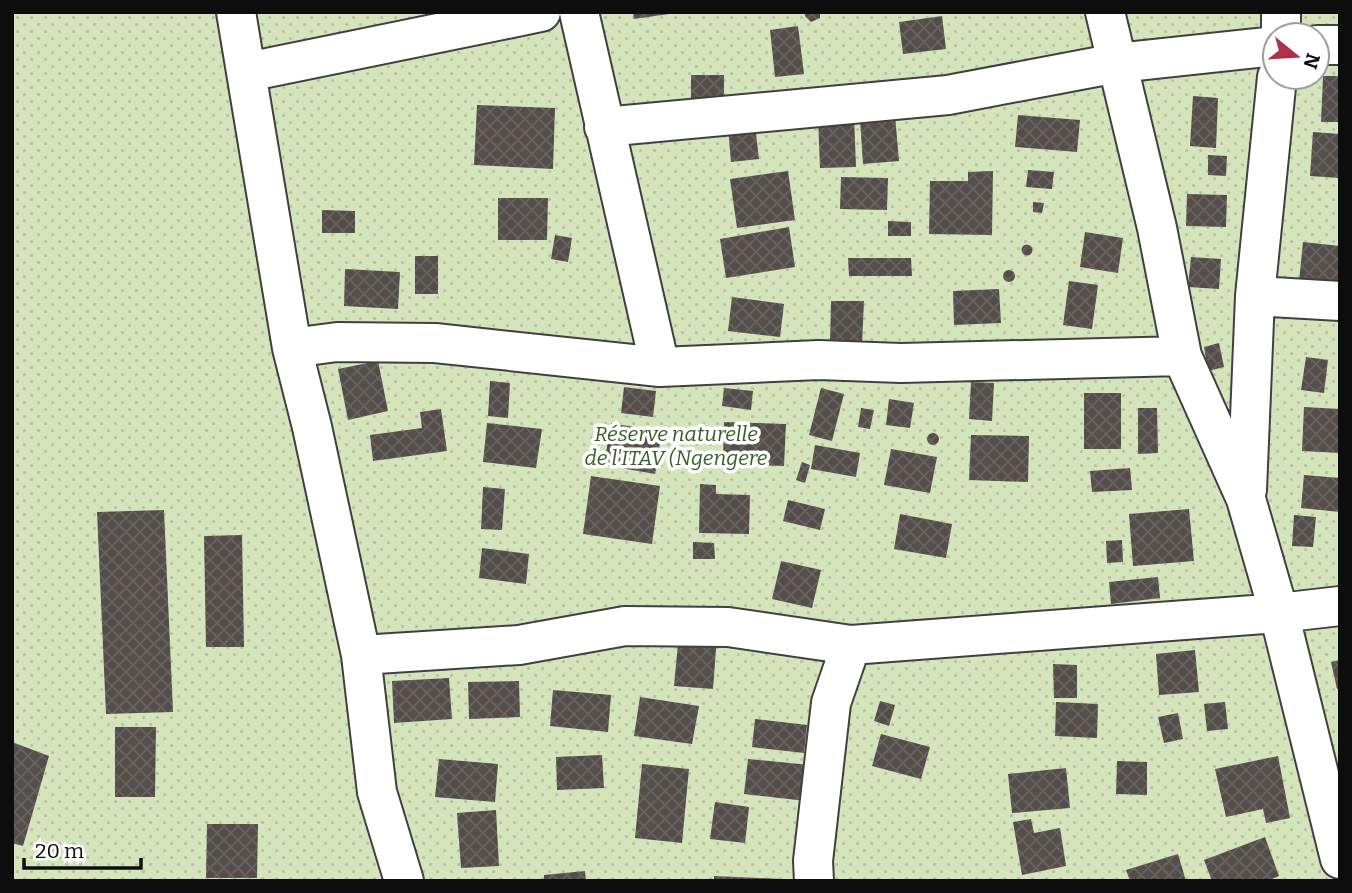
<svg xmlns="http://www.w3.org/2000/svg" width="1352" height="893" font-family="Bitter,serif">
  <defs>
    <pattern id="park-dots" width="8" height="8" patternUnits="userSpaceOnUse" patternTransform="scale(1.75)"><rect width="8" height="8" fill="#d5e5bb"/><path d="M2 2h.1M6 6h.1" fill="none" stroke="#b6c3a0" stroke-width="1.8" stroke-linecap="round"/></pattern>
    <pattern id="building-cross-hatch" width="8" height="8" patternUnits="userSpaceOnUse" patternTransform="scale(1.75)"><rect width="8" height="8" fill="#544d4a"/><path d="M0 0l8 8M0 8l8-8" fill="none" stroke="#686260"/></pattern>
  </defs>
  <rect width="100%" height="100%" fill="#fdf9ee"/>
  <path fill="url(#park-dots)" fill-rule="evenodd" d="M 12,12 L 1340,12 L 1340,881 L 12,881 ZM 1275,35 L 1317,35 L 1317,77 L 1275,77 Z"/>
  <path fill="url(#building-cross-hatch)" d="M 633,12 L 669,12 L 669,14 L 634,19 Z
    M 805,12 L 820,12 L 820,18 L 811,22 L 805,16 Z
    M 942,16 L 946,49 L 903,54 L 899,22 Z
    M 798,26 L 804,74 L 775,77 L 770,30 Z
    M 691,75 L 724,75 L 724,103 L 691,103 Z
    M 1323,76 L 1340,76 L 1340,122 L 1321,122 Z
    M 1193,96 L 1218,98 L 1216,148 L 1190,146 Z
    M 477,105 L 555,108 L 553,169 L 474,165 Z
    M 895,115 L 899,161 L 863,164 L 860,119 Z
    M 1018,115 L 1080,120 L 1077,152 L 1015,147 Z
    M 854,116 L 856,167 L 820,168 L 818,118 Z
    M 755,125 L 759,159 L 731,162 L 728,128 Z
    M 1313,132 L 1340,134 L 1340,178 L 1310,176 Z
    M 1208,155 L 1227,156 L 1226,176 L 1208,175 Z
    M 1028,170 L 1054,172 L 1052,189 L 1026,187 Z
    M 788,171 L 795,220 L 737,228 L 730,179 Z
    M 993,171 L 992,235 L 929,234 L 930,181 L 968,181 L 968,172 Z
    M 841,177 L 888,178 L 887,210 L 840,209 Z
    M 1187,194 L 1227,195 L 1226,227 L 1186,226 Z
    M 498,198 L 548,198 L 547,240 L 498,240 Z
    M 1033,202 L 1044,203 L 1042,213 L 1033,212 Z
    M 322,210 L 355,211 L 355,233 L 322,233 Z
    M 888,221 L 911,222 L 911,236 L 888,236 Z
    M 789,227 L 795,267 L 726,278 L 720,239 Z
    M 1085,232 L 1123,238 L 1118,273 L 1080,267 Z
    M 555,235 L 572,238 L 568,262 L 551,259 Z
    M 1303,242 L 1340,246 L 1340,286 L 1299,282 Z
    M1021.5 250a5.5 5.5 0 1 1 11 0a5.5 5.5 0 1 1-11 0Z
    M 415,256 L 438,256 L 438,294 L 415,294 Z
    M 1191,257 L 1221,259 L 1219,289 L 1188,287 Z
    M 848,258 L 911,258 L 912,276 L 849,276 Z
    M 345,269 L 400,272 L 398,309 L 344,306 Z
    M1003 276a6 6 0 1 1 12 0a6 6 0 1 1-12 0Z
    M 1069,281 L 1098,285 L 1092,329 L 1063,325 Z
    M 999,289 L 1001,323 L 954,325 L 953,291 Z
    M 732,297 L 784,304 L 780,337 L 728,331 Z
    M 831,301 L 864,301 L 862,345 L 830,344 Z
    M 1219,343 L 1224,367 L 1208,371 L 1204,347 Z
    M 1306,357 L 1328,360 L 1324,393 L 1301,390 Z
    M 378,361 L 388,411 L 348,420 L 338,369 Z
    M 490,381 L 510,383 L 508,418 L 488,416 Z
    M 971,382 L 994,383 L 992,421 L 969,419 Z
    M 624,387 L 656,391 L 653,417 L 621,413 Z
    M 724,388 L 753,391 L 751,410 L 722,406 Z
    M 821,388 L 844,394 L 832,441 L 809,435 Z
    M 1084,393 L 1121,393 L 1121,449 L 1084,449 Z
    M 889,399 L 914,403 L 910,428 L 886,425 Z
    M 1304,407 L 1340,409 L 1340,453 L 1302,451 Z
    M 861,408 L 874,410 L 870,429 L 858,427 Z
    M 1138,408 L 1157,408 L 1158,453 L 1138,454 Z
    M 441,409 L 447,451 L 373,461 L 370,435 L 422,428 L 420,412 Z
    M 724,422 L 786,424 L 784,466 L 723,464 Z
    M 487,423 L 542,429 L 536,468 L 483,462 Z
    M 611,423 L 662,432 L 655,474 L 604,465 Z
    M927 439a6 6 0 1 1 12 0a6 6 0 1 1-12 0Z
    M 971,435 L 1029,436 L 1028,482 L 969,480 Z
    M 815,445 L 860,453 L 856,477 L 811,469 Z
    M 891,449 L 937,457 L 930,493 L 884,485 Z
    M 802,462 L 810,465 L 805,483 L 796,480 Z
    M 1130,468 L 1132,490 L 1092,492 L 1090,471 Z
    M 1304,475 L 1340,478 L 1340,512 L 1301,508 Z
    M 591,476 L 660,486 L 652,544 L 583,534 Z
    M 700,484 L 716,485 L 716,494 L 750,495 L 749,534 L 699,533 Z
    M 483,487 L 505,489 L 502,530 L 481,529 Z
    M 788,500 L 825,509 L 820,530 L 783,521 Z
    M 1189,509 L 1194,561 L 1133,566 L 1129,514 Z
    M 164,510 L 173,712 L 106,714 L 97,512 Z
    M 900,514 L 952,524 L 946,558 L 894,549 Z
    M 1294,515 L 1316,517 L 1313,547 L 1292,546 Z
    M 242,535 L 244,647 L 206,647 L 204,536 Z
    M 1122,540 L 1123,562 L 1107,563 L 1106,541 Z
    M 693,542 L 714,543 L 715,559 L 693,559 Z
    M 482,548 L 529,554 L 526,584 L 479,578 Z
    M 781,561 L 821,570 L 812,608 L 772,599 Z
    M 1158,577 L 1160,598 L 1111,604 L 1109,582 Z
    M 679,633 L 717,636 L 713,689 L 674,686 Z
    M 1195,650 L 1199,692 L 1159,695 L 1156,654 Z
    M 1340,660 L 1340,688 L 1337,689 L 1331,662 Z
    M 1053,664 L 1077,665 L 1077,698 L 1054,698 Z
    M 449,678 L 452,719 L 394,723 L 392,681 Z
    M 519,681 L 520,717 L 469,719 L 468,682 Z
    M 553,690 L 611,695 L 608,732 L 550,726 Z
    M 640,697 L 699,706 L 692,744 L 634,736 Z
    M 880,701 L 895,705 L 889,726 L 874,721 Z
    M 1056,702 L 1098,704 L 1097,738 L 1055,736 Z
    M 1225,702 L 1228,729 L 1207,731 L 1204,704 Z
    M 1178,713 L 1183,739 L 1164,743 L 1158,717 Z
    M 755,719 L 807,725 L 804,753 L 752,747 Z
    M 115,727 L 156,727 L 155,797 L 115,797 Z
    M 881,734 L 930,747 L 921,779 L 872,766 Z
    M 12,742 L 49,756 L 23,846 L 12,843 Z
    M 602,755 L 604,788 L 557,790 L 556,757 Z
    M 1278,756 L 1290,818 L 1266,823 L 1263,809 L 1226,817 L 1215,769 Z
    M 439,759 L 498,764 L 495,802 L 435,797 Z
    M 748,759 L 810,765 L 806,801 L 744,794 Z
    M 1117,761 L 1147,762 L 1147,795 L 1116,794 Z
    M 642,764 L 689,769 L 682,843 L 635,838 Z
    M 1066,768 L 1070,808 L 1012,813 L 1008,774 Z
    M 715,802 L 749,807 L 745,843 L 710,839 Z
    M 496,810 L 499,866 L 461,868 L 457,813 Z
    M 1031,819 L 1034,833 L 1060,828 L 1066,866 L 1022,875 L 1013,822 Z
    M 207,824 L 258,824 L 257,878 L 206,878 Z
    M 1265,837 L 1279,876 L 1267,881 L 1212,881 L 1204,860 Z
    M 1178,854 L 1186,881 L 1130,881 L 1126,870 Z
    M 585,871 L 586,881 L 544,881 L 544,875 Z
    M 714,876 L 782,879 L 782,881 L 714,881 Z"/>
  <g fill="none" stroke-linecap="round" stroke-linejoin="round">
    <defs>
      <path id="street" d="M 236,12 L 292,348 L 312,427 L 361,655 L 377,792 L 404,881
        M 579,12 L 660,367
        M 1105,12 L 1157,228 L 1182,356 L 1246,499 L 1279,613 L 1340,859
        M 1281,35 L 1281,12
        M 1317,45 L 1340,45
        M 247,72 L 541,12
        M 604,127 L 948,95 L 1117,63 L 1275,46
        M 1255,296 L 1340,301
        M 292,348 L 337,342 L 435,343 L 660,367 L 819,360 L 901,363 L 1182,356
        M 1247,490 L 1255,296 L 1277,77
        M 361,655 L 519,645 L 625,626 L 728,627 L 851,645 L 1279,613 L 1340,606
        M 814,881 L 813,861 L 831,703 L 851,645"/>
    </defs>
    <use href="#street" stroke="#404040" stroke-width="42"/>
    <use href="#street" stroke="#fff" stroke-width="38"/>
  </g>
  <g text-anchor="middle" dominant-baseline="central" stroke-width="7" stroke-linejoin="round" paint-order="stroke">
    <g font-size="21" font-style="italic" fill="#365e23" stroke="#fff">
      <text x="676" y="434">Réserve naturelle<tspan x="676" dy="24">de l'ITAV (Ngengere</tspan></text>
    </g>
  </g>
  <rect width="1352" height="893" fill="none" stroke="#0d0d0d" stroke-width="28"/>
  <g transform="translate(1296 56) rotate(108)"><circle r="33" fill="#ffffff" stroke="#9e9e9e" stroke-width="2"/>
  <path d="M0-5L12 26L0 18L-12 26Z" fill="#b03146"/>
  <text y="-10" font-size="19" font-weight="bold" text-anchor="middle" fill="#0d0d0d">N</text>
  </g>
  <path d="M24 858v10h117v-10" fill="none" stroke="#0d0d0d" stroke-width="3.5"/>
  <text x="35" y="858" font-size="21" fill="#0d0d0d" stroke="#ffffff" stroke-width="5" paint-order="stroke">20 m</text>
</svg>
